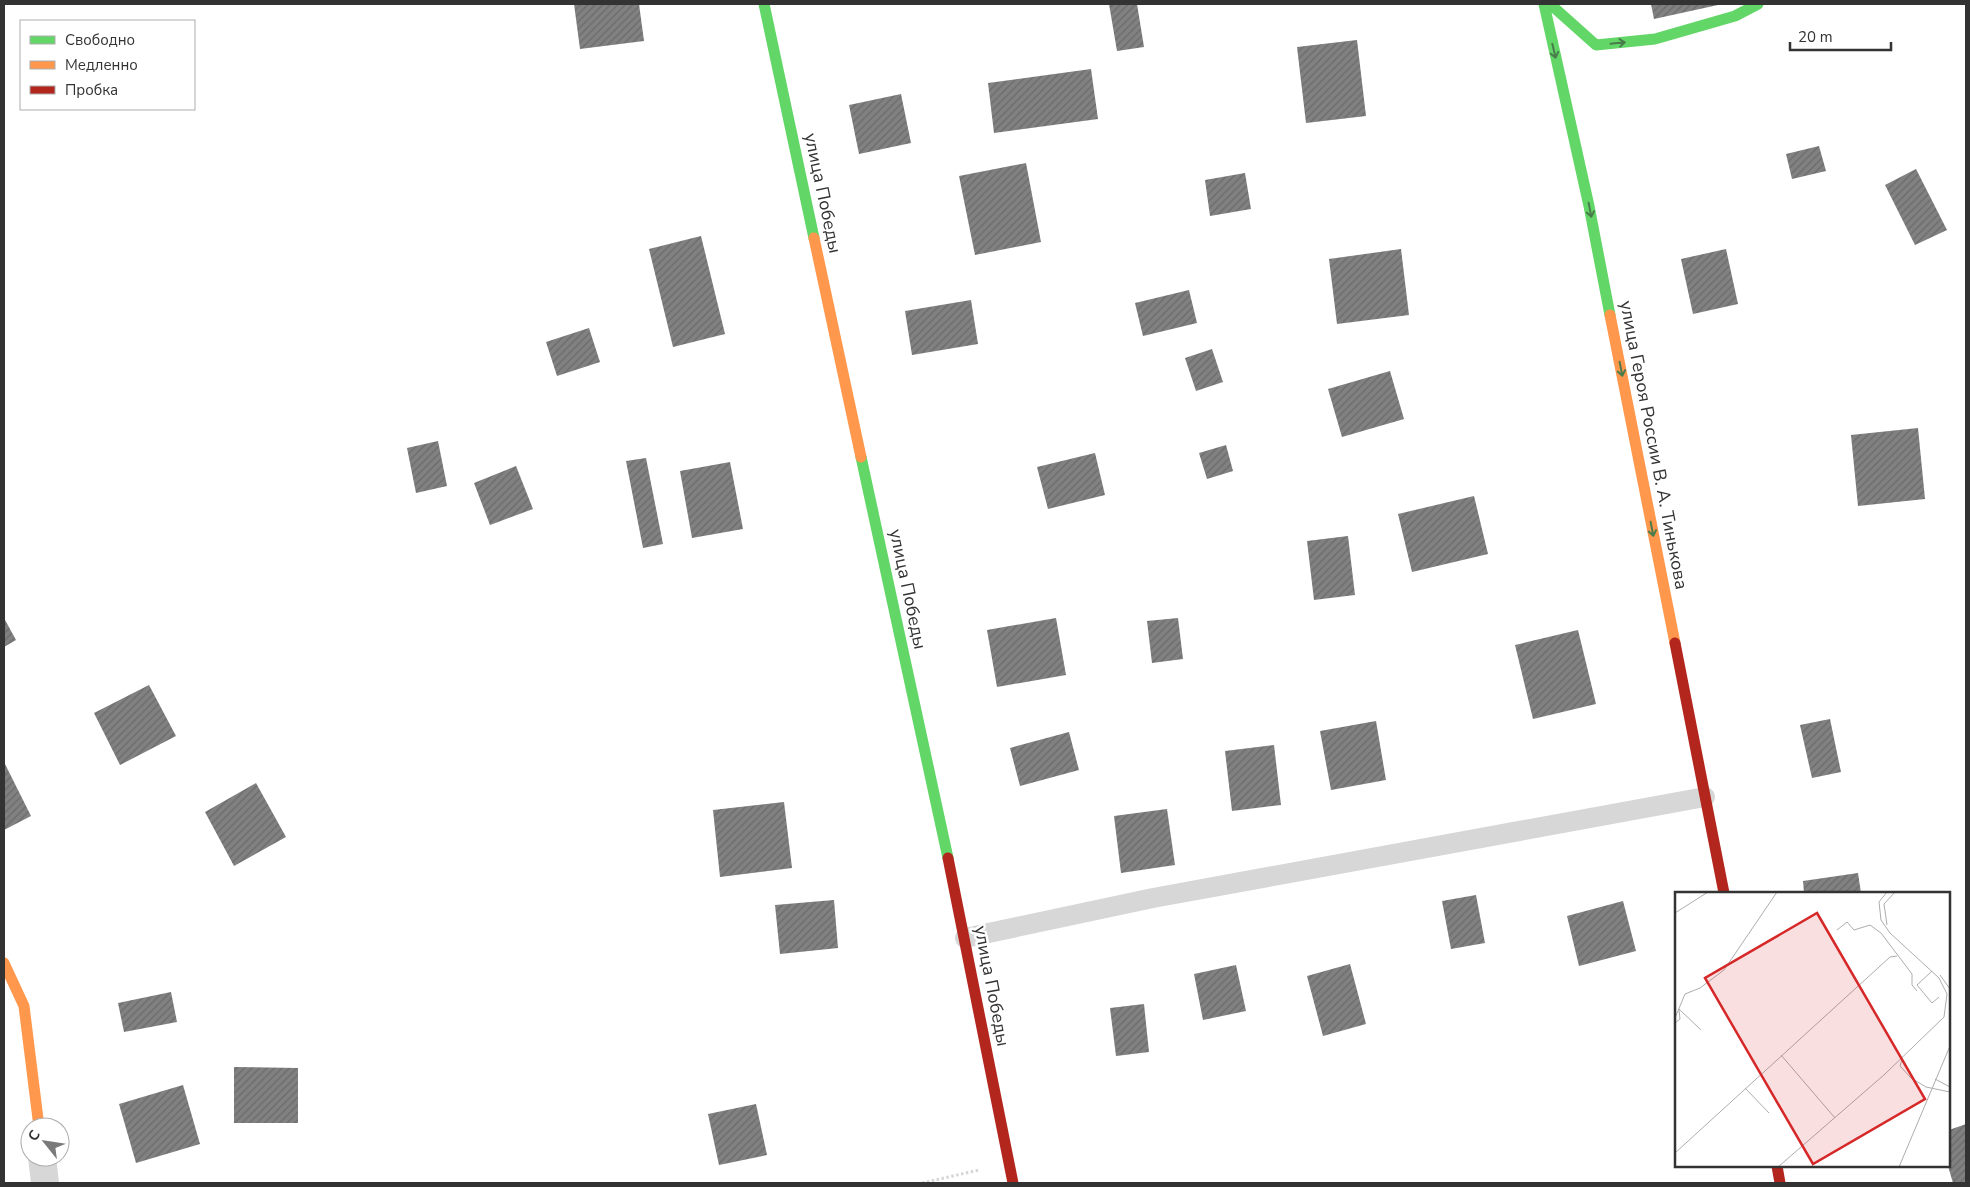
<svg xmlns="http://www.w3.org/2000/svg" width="1970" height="1187" font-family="'Nunito Sans',sans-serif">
  <defs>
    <pattern id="building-hatch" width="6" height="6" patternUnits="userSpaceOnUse" patternTransform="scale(1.25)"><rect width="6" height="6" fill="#818181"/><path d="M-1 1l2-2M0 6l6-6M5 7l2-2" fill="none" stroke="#6a6a6a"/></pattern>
  </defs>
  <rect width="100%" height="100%" fill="#fff"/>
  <path fill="url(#building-hatch)" d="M 574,4 L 639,4 L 644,41 L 580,49 Z
    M 1109,4 L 1137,4 L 1144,47 L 1117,51 Z
    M 1651,4 L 1718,4 L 1718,5 L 1654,19 Z
    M 1357,40 L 1366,116 L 1306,123 L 1297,47 Z
    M 1091,69 L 1098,119 L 994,133 L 988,83 Z
    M 901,94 L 911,143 L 859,154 L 849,105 Z
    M 1819,146 L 1826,171 L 1792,179 L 1786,154 Z
    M 1026,163 L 1041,242 L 975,255 L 959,176 Z
    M 1916,169 L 1947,230 L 1915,245 L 1885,185 Z
    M 1245,173 L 1251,209 L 1210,216 L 1205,180 Z
    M 701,236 L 725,334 L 673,347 L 649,249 Z
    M 1401,249 L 1409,315 L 1337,324 L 1329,259 Z
    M 1726,249 L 1738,304 L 1693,314 L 1681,259 Z
    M 1189,290 L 1197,323 L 1143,336 L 1135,303 Z
    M 971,300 L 978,344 L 912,355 L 905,311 Z
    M 589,328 L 600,362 L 557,376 L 546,342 Z
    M 1212,349 L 1223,382 L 1196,391 L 1185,358 Z
    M 1390,371 L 1404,419 L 1342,437 L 1328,389 Z
    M 1918,428 L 1925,499 L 1858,506 L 1851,435 Z
    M 438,441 L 447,486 L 416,493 L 407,448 Z
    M 1226,445 L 1233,471 L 1207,479 L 1199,453 Z
    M 1095,453 L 1105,495 L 1048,509 L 1037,467 Z
    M 646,458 L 663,544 L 643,548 L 626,461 Z
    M 730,462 L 743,529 L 692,538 L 680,471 Z
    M 516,466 L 533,509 L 490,525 L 474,483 Z
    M 1474,496 L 1488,554 L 1412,572 L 1398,514 Z
    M 1348,536 L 1355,595 L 1314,600 L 1307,541 Z
    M 4,618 L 16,640 L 4,647 Z
    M 1056,618 L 1066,675 L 997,687 L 987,630 Z
    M 1178,618 L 1183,659 L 1152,663 L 1147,621 Z
    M 1578,630 L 1596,704 L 1533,719 L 1515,645 Z
    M 149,685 L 176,736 L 120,765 L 94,713 Z
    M 1830,719 L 1841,772 L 1812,778 L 1800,725 Z
    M 1376,721 L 1386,780 L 1331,790 L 1320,731 Z
    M 1069,732 L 1079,770 L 1020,786 L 1010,748 Z
    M 1274,745 L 1281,805 L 1232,811 L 1225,751 Z
    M 4,762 L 31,816 L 4,830 Z
    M 256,783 L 286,837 L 234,866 L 205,812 Z
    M 784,802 L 792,868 L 720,877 L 713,810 Z
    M 1167,809 L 1175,865 L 1121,873 L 1114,816 Z
    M 1858,873 L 1861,893 L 1804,893 L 1803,881 Z
    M 1476,895 L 1485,943 L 1451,949 L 1442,901 Z
    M 834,900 L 838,948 L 780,954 L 775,905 Z
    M 1623,901 L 1636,951 L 1579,966 L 1567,916 Z
    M 1350,964 L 1366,1024 L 1323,1036 L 1307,976 Z
    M 1236,965 L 1246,1011 L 1203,1020 L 1194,974 Z
    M 171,992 L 177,1022 L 124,1032 L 118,1003 Z
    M 1144,1004 L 1149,1052 L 1116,1056 L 1110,1008 Z
    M 234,1067 L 298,1068 L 298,1123 L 234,1123 Z
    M 183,1085 L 200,1144 L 136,1163 L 119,1104 Z
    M 756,1104 L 767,1155 L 719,1165 L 708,1114 Z
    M 1966,1124 L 1966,1183 L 1953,1183 L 1948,1166 L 1949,1130 Z"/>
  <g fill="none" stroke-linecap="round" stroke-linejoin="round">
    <path stroke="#d6d6d6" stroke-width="3" stroke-dasharray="2.5 2.5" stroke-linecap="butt" d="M 922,1183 L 979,1170"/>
    <path stroke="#d7d7d7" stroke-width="20" d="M 965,938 L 1153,898 L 1705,797"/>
    <path stroke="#d7d7d7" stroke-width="28" d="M 42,1157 L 45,1183"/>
    <path stroke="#63d668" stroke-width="11" d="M 764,4 L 814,238
      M 1544,4 L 1589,206 L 1610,315
      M 1550,4 L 1596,45 L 1655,39 L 1735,16 L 1758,4
      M 861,457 L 948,858"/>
    <path stroke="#ff974d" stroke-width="11" d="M 814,238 L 861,457
      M 1610,315 L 1675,643
      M 4,963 L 24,1006 L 39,1127"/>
    <path stroke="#b3261e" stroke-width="11" d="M 1675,643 L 1724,893
      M 948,858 L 1013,1183
      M 1777,1166 L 1780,1183"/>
  </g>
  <defs><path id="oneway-shaft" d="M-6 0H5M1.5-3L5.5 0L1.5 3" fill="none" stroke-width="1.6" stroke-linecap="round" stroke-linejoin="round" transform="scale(1.25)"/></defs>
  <g stroke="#497c4b">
    <use href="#oneway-shaft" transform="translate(1618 43) rotate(-6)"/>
    <use href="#oneway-shaft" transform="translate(1554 51) rotate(77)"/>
    <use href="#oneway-shaft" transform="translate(1590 210) rotate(79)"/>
    <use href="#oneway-shaft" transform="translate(1621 369) rotate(79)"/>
    <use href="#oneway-shaft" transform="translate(1652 529) rotate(79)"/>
  </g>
  <g text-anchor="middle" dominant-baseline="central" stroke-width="5" stroke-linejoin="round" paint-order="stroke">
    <g font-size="18" fill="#333" stroke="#fff">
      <text transform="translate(823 193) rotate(78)">улица Победы</text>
      <text transform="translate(1654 445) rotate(79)">улица Героя России В. А. Тинькова</text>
      <text transform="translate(908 589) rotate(78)">улица Победы</text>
      <text transform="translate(992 986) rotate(79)">улица Победы</text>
    </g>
  </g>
  <g transform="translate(1675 892)">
    <rect width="275" height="275" fill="#fff"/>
    <path fill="none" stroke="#adadad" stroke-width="1" d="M 0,21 L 33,0M 212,33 L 209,12 L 220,0M 162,38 L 172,30 L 179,38 L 195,33 L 206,41 L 237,82 L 237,93 L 242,99M 257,79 L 242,93 L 257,111 L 264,105M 265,83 L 275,97M 4,117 L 26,138M 0,126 L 10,102 L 25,96 L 49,78 L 102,0M 0,131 L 5,127 L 4,118M 106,163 L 160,226M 227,167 L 225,174 L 236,186 L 251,195 L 275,200M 260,187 L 275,195M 70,196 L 94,221M 0,261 L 215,65 L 222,64M 103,275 L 210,182 L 269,125 L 272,102 L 264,86 L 215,41 L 206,28 L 204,10 L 212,0M 224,275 L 275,154"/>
    <path fill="#d62828" fill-opacity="0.15" stroke="#d62828" stroke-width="2.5" d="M 142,21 L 250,207 L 138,272 L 30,86 Z"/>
    <rect width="275" height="275" fill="none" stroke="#333" stroke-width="2.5"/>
  </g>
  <rect width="1970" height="1187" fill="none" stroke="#333333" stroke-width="10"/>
  <rect x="20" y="20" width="175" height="90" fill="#ffffff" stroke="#adadad"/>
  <rect x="30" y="36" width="25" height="8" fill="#63d668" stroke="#adadad"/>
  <text x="65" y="45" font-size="15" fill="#333333">Свободно</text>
  <rect x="30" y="61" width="25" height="8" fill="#ff974d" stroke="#adadad"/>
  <text x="65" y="70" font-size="15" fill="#333333">Медленно</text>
  <rect x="30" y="86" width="25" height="8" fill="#b3261e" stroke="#adadad"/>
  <text x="65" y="95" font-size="15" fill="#333333">Пробка</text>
  <g transform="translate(45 1142) rotate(300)"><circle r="24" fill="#ffffff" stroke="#adadad"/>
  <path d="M0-4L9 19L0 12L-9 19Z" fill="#7a7a7a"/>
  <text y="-8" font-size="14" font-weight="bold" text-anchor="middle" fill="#333333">С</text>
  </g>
  <path d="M1790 42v8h101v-8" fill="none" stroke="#333333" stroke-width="2.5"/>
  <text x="1798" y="42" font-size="15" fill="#333333" stroke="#ffffff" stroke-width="4" paint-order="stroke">20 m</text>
</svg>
